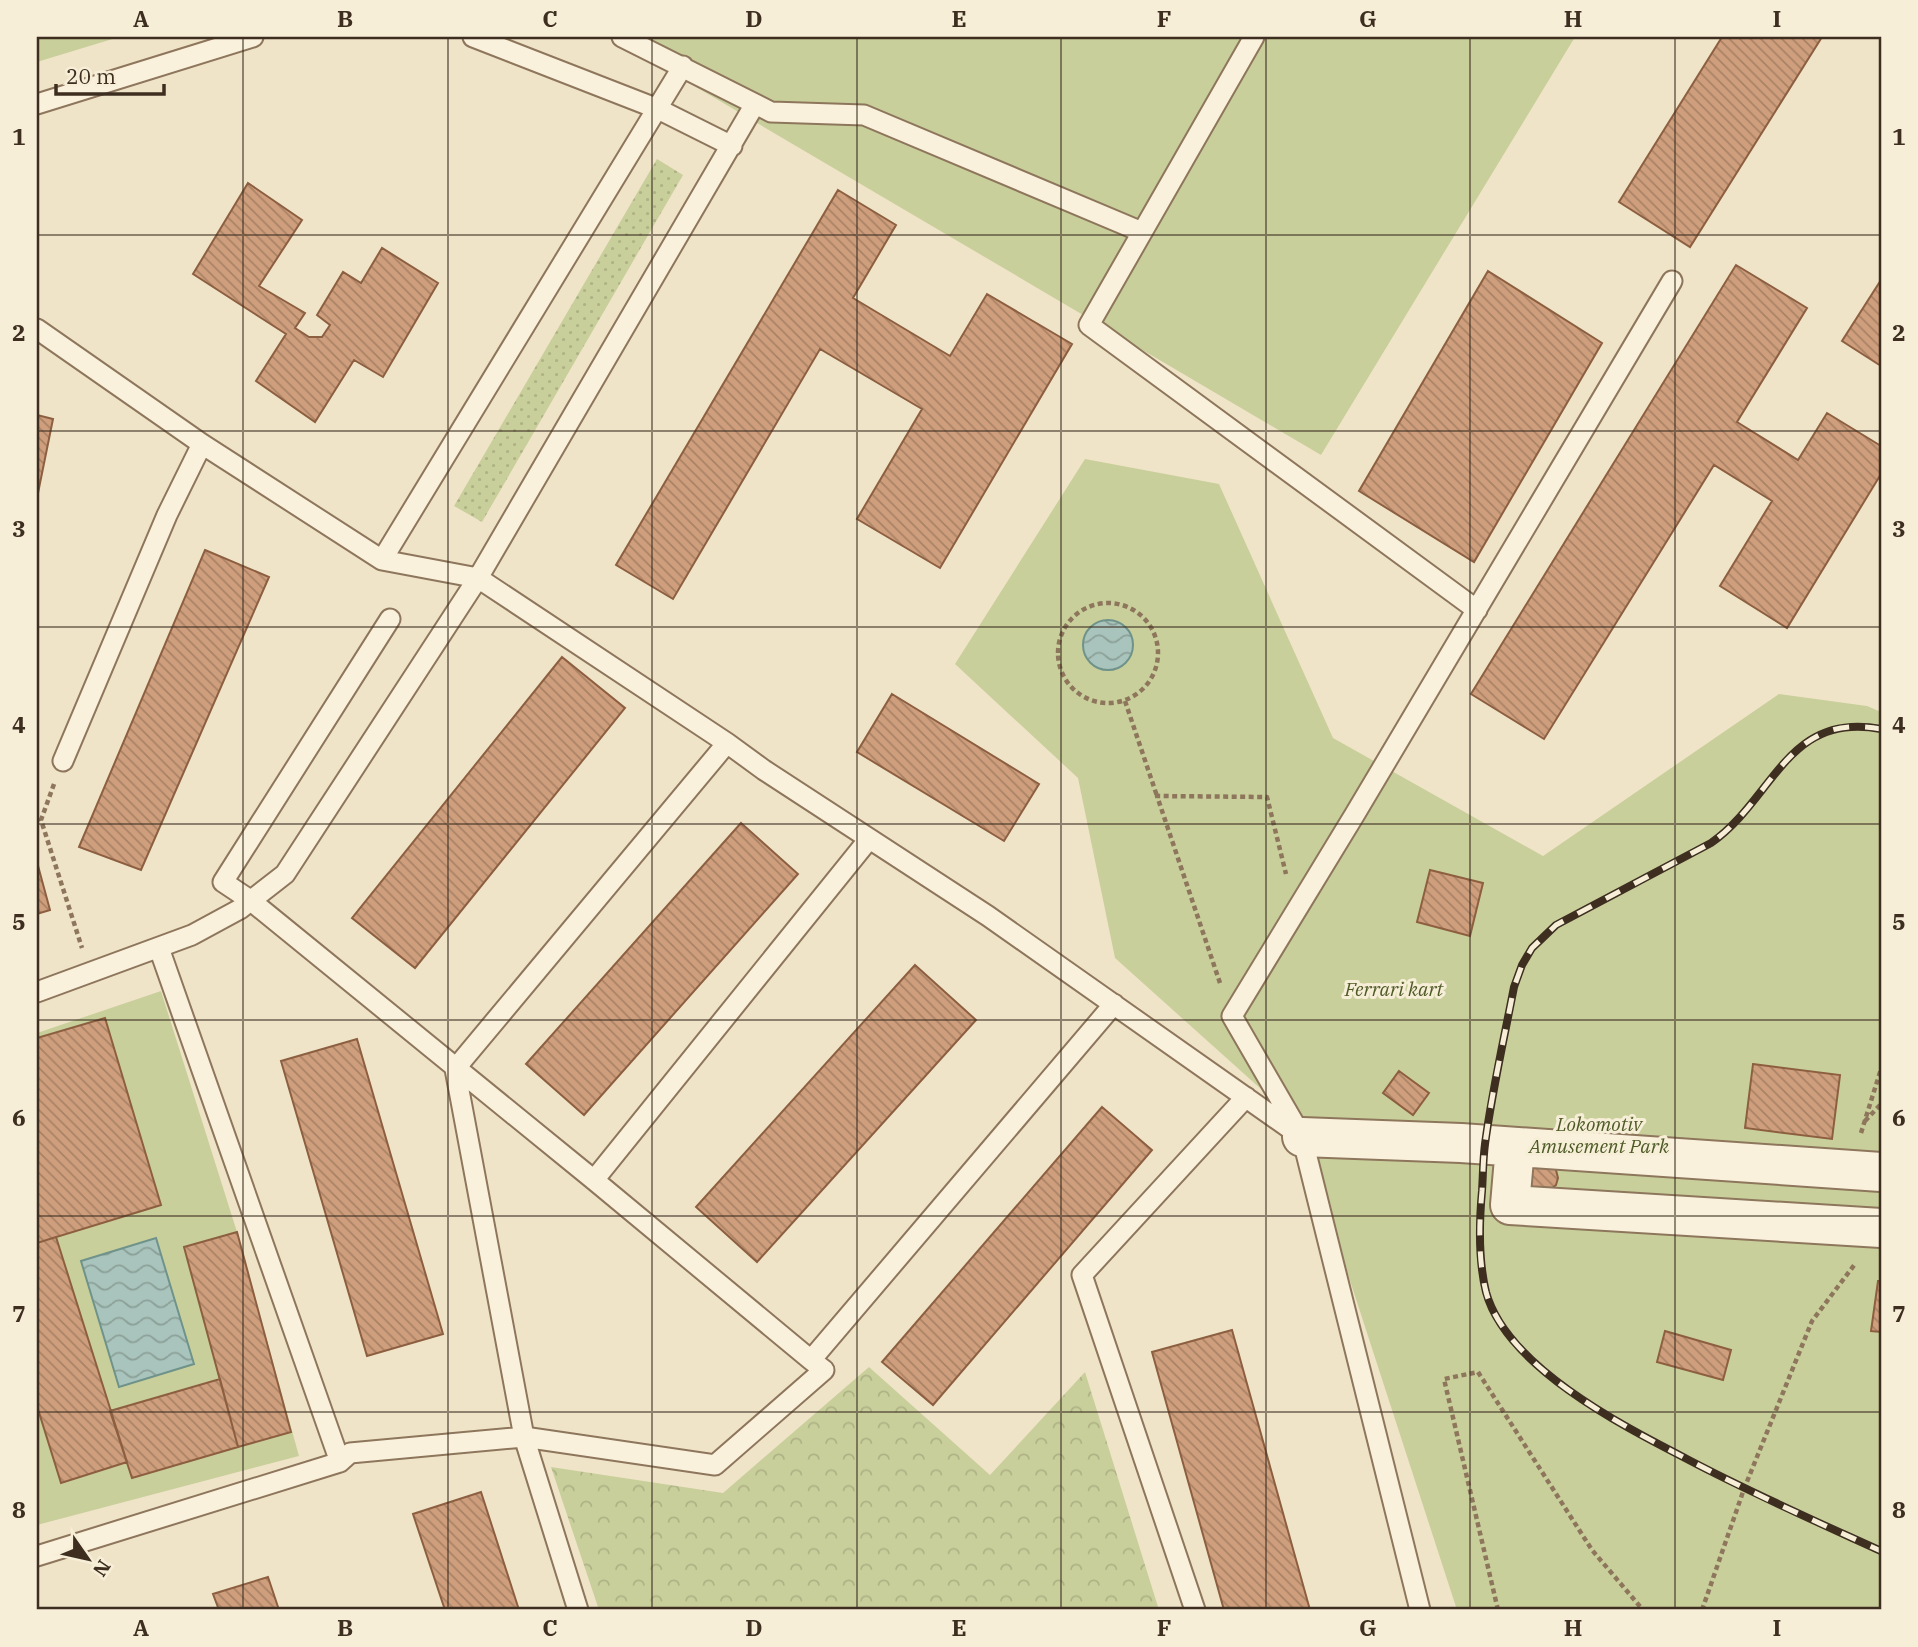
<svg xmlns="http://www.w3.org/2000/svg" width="1918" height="1647" font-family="'IBM Plex Serif',serif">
  <defs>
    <pattern id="grass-dots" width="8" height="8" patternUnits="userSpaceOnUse" patternTransform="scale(1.75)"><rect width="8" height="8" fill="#c9cf9b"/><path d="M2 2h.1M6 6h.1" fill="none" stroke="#aeb285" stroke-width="1.8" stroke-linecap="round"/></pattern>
    <pattern id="forest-crowns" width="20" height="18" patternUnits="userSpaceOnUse" patternTransform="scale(1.75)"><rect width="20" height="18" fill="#c9cf9b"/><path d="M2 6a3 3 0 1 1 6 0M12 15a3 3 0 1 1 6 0" fill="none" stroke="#aeb285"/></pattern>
    <pattern id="water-waves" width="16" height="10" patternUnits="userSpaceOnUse" patternTransform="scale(1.75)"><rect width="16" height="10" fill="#a9c4bc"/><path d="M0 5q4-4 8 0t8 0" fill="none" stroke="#8ba098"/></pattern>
    <pattern id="building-back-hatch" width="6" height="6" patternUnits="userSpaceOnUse" patternTransform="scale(1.75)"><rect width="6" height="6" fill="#cf9f7d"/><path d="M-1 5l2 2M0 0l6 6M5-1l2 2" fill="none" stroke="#a98266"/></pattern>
  </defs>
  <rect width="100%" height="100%" fill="#f0e4c8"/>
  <path fill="url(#grass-dots)" d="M 657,159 L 683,175 L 482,522 L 454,506 Z"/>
  <path fill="url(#forest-crowns)" d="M 869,1367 L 990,1475 L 1085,1372 L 1159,1610 L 599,1610 L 551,1467 L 723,1493 Z"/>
  <path fill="#c9cf9b" d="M 37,37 L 119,37 L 37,62 Z
    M 611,37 L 1575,37 L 1321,455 Z
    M 1085,459 L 1219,484 L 1333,738 L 1543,856 L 1779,694 L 1867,706 L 1881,712 L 1881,1610 L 1457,1610 L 1303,1136 L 1271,1098 L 1115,958 L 1078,778 L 955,664 Z
    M 161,991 L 237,1232 L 299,1456 L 37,1525 L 37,1033 Z"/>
  <path fill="url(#water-waves)" stroke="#6f938a" stroke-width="2" d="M1083 645a25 25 0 1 1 50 0a25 25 0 1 1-50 0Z
    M 156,1238 L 194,1364 L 119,1387 L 81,1261 Z"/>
  <path fill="url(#building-back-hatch)" stroke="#8d5f41" stroke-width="2" d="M 1722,37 L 1822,37 L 1690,247 L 1619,202 Z
    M 248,183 L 302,220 L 259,286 L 305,313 L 295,328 L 309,337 L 322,337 L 330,325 L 317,315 L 343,272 L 361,283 L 382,248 L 438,283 L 383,377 L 354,360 L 315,422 L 256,381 L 286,334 L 193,274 Z
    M 838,190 L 896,225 L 853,298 L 950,356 L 987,294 L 1072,344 L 940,568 L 857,519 L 922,409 L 820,349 L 673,599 L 616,565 Z
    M 1736,265 L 1807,308 L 1737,422 L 1798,460 L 1827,413 L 1881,446 L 1881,474 L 1787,628 L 1720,586 L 1772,501 L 1714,465 L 1544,739 L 1471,694 Z
    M 1488,271 L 1602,343 L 1474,562 L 1359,491 Z
    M 1881,280 L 1881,366 L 1842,341 Z
    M 37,415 L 53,419 L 37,498 Z
    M 205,550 L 269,577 L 141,870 L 79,847 Z
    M 562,657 L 625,708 L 415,968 L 352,918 Z
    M 892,694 L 1039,784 L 1004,841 L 857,752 Z
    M 741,823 L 798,874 L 584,1115 L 526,1064 Z
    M 37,862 L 50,910 L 37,914 Z
    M 1430,870 L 1483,883 L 1470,936 L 1417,922 Z
    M 915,965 L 976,1020 L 757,1262 L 696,1207 Z
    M 105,1018 L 161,1205 L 37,1243 L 37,1038 Z
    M 357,1039 L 443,1334 L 367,1356 L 281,1061 Z
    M 1753,1064 L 1840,1075 L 1832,1139 L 1745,1128 Z
    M 1399,1071 L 1429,1093 L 1413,1115 L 1383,1093 Z
    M 1102,1107 L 1152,1150 L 933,1405 L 882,1362 Z
    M 1531,1159 L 1555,1166 L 1558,1178 L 1556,1185 L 1550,1190 L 1529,1190 Z
    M 237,1232 L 291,1432 L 238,1447 L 184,1247 Z
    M 56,1237 L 127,1462 L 61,1483 L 37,1406 L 37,1243 Z
    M 1878,1281 L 1881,1281 L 1881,1332 L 1871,1331 Z
    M 1232,1330 L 1310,1610 L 1224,1610 L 1152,1352 Z
    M 1665,1331 L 1731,1350 L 1723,1380 L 1657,1362 Z
    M 220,1379 L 238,1447 L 132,1478 L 110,1411 Z
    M 481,1492 L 519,1610 L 445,1610 L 413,1514 Z
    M 268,1577 L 279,1610 L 219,1610 L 213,1594 Z"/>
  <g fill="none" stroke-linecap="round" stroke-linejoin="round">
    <defs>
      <path id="lane" d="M 473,37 L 658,109 L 732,146
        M 622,37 L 771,112 L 864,115 L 1142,232
        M 1254,37 L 1089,325 L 1477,610
        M 37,104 L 253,37
        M 37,329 L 202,444 L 382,560 L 478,578 L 727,743 L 764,770 L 988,916 L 1302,1137
        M 382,560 L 683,66
        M 390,619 L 223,882 L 250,900 L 594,1180 L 811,1360
        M 63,761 L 167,515 L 202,444
        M 159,948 L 340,1462
        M 37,992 L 192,935 L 240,909 L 285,874 L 478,578 L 755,104
        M 594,1180 L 869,839
        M 37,1556 L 340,1462 L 350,1453 L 524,1437 L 715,1465 L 824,1370 L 811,1360 L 1114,1004
        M 578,1610 L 524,1437 L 455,1069 L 727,743
        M 1195,1610 L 1082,1275 L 1246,1097
        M 1420,1610 L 1302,1137 L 1232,1016 L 1355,814 L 1672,281"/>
      <path id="street" d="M 1302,1137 L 1461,1143 L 1881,1172
        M 1515,1147 L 1510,1205 L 1881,1228"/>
    </defs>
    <use href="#lane" stroke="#8d765c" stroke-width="23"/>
    <use href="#street" stroke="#8d765c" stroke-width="42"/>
    <path stroke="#8d765c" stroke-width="4.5" stroke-dasharray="5 3.5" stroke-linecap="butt" d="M1058 653a50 50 0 1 1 100 0a50 50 0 1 1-100 0Z
      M 1125,701 L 1157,796
      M 54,784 L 41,820 L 82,948
      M 1220,983 L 1157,796 L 1267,797 L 1286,874
      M 1865,1121 L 1881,1104
      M 1861,1133 L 1881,1069
      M 1498,1610 L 1444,1379 L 1478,1372 L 1592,1550 L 1643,1610
      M 1702,1610 L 1744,1489 L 1812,1321 L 1855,1264"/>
    <use href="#lane" stroke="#faf1dc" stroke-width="19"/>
    <use href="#street" stroke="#faf1dc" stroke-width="38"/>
    <defs>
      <path id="rail" d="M 1881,729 C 1787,711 1774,799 1711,843 L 1556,925 L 1532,948 L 1522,965 L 1514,987 C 1504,1039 1492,1091 1485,1144 C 1483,1159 1483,1176 1482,1191 C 1479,1224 1478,1259 1486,1292 C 1506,1366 1621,1425 1685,1458 C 1749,1492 1815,1521 1881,1551"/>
    </defs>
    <use href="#rail" stroke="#3d2e20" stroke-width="8"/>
    <use href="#rail" stroke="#f7eed8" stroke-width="5" stroke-dasharray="16" stroke-linecap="butt"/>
  </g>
  <path fill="none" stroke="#3d2e20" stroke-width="2" stroke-opacity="0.55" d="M 243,37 L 243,1610M 448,37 L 448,1610M 652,37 L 652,1610M 857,37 L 857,1610M 1061,37 L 1061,1610M 1266,37 L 1266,1610M 1470,37 L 1470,1610M 1675,37 L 1675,1610M 37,235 L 1881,235M 37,431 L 1881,431M 37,627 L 1881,627M 37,824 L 1881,824M 37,1020 L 1881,1020M 37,1216 L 1881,1216M 37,1412 L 1881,1412"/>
  <g text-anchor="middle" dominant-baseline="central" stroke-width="6" stroke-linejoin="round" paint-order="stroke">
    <g font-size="19" font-style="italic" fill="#4d5a26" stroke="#f7eed8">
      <text x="1394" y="989">Ferrari kart</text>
      <text x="1599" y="1124">Lokomotiv<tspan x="1599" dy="22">Amusement Park</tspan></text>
    </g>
  </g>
  <rect width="1918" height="1647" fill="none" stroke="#f7eed8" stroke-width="77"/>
  <g transform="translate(88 1559) rotate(124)" stroke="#f7eed8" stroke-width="5" paint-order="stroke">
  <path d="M0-5L12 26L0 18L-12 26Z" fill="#3d2e20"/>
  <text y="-10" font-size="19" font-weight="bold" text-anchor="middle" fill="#3d2e20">N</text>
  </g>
  <path d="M56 84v10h108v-10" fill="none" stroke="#3d2e20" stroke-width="3.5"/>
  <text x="66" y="84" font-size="21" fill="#3d2e20" stroke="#f7eed8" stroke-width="5" paint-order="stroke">20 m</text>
  <rect x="38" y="38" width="1842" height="1570" fill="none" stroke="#3d2e20" stroke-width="2.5"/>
  <g font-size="23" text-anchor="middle" font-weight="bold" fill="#3d2e20">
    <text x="141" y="27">A</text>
    <text x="345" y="27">B</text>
    <text x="550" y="27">C</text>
    <text x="754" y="27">D</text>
    <text x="959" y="27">E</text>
    <text x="1164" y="27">F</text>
    <text x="1368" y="27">G</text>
    <text x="1573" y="27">H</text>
    <text x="1777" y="27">I</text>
    <text x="19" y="145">1</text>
    <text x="1899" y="145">1</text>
    <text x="19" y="341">2</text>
    <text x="1899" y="341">2</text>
    <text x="19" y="537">3</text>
    <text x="1899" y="537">3</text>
    <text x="19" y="733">4</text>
    <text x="1899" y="733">4</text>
    <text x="19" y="930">5</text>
    <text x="1899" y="930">5</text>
    <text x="19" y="1126">6</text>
    <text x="1899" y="1126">6</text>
    <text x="19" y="1322">7</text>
    <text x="1899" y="1322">7</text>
    <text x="19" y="1518">8</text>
    <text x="1899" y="1518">8</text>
    <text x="141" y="1636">A</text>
    <text x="345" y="1636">B</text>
    <text x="550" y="1636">C</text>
    <text x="754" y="1636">D</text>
    <text x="959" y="1636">E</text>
    <text x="1164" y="1636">F</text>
    <text x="1368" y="1636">G</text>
    <text x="1573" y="1636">H</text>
    <text x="1777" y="1636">I</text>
  </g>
</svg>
